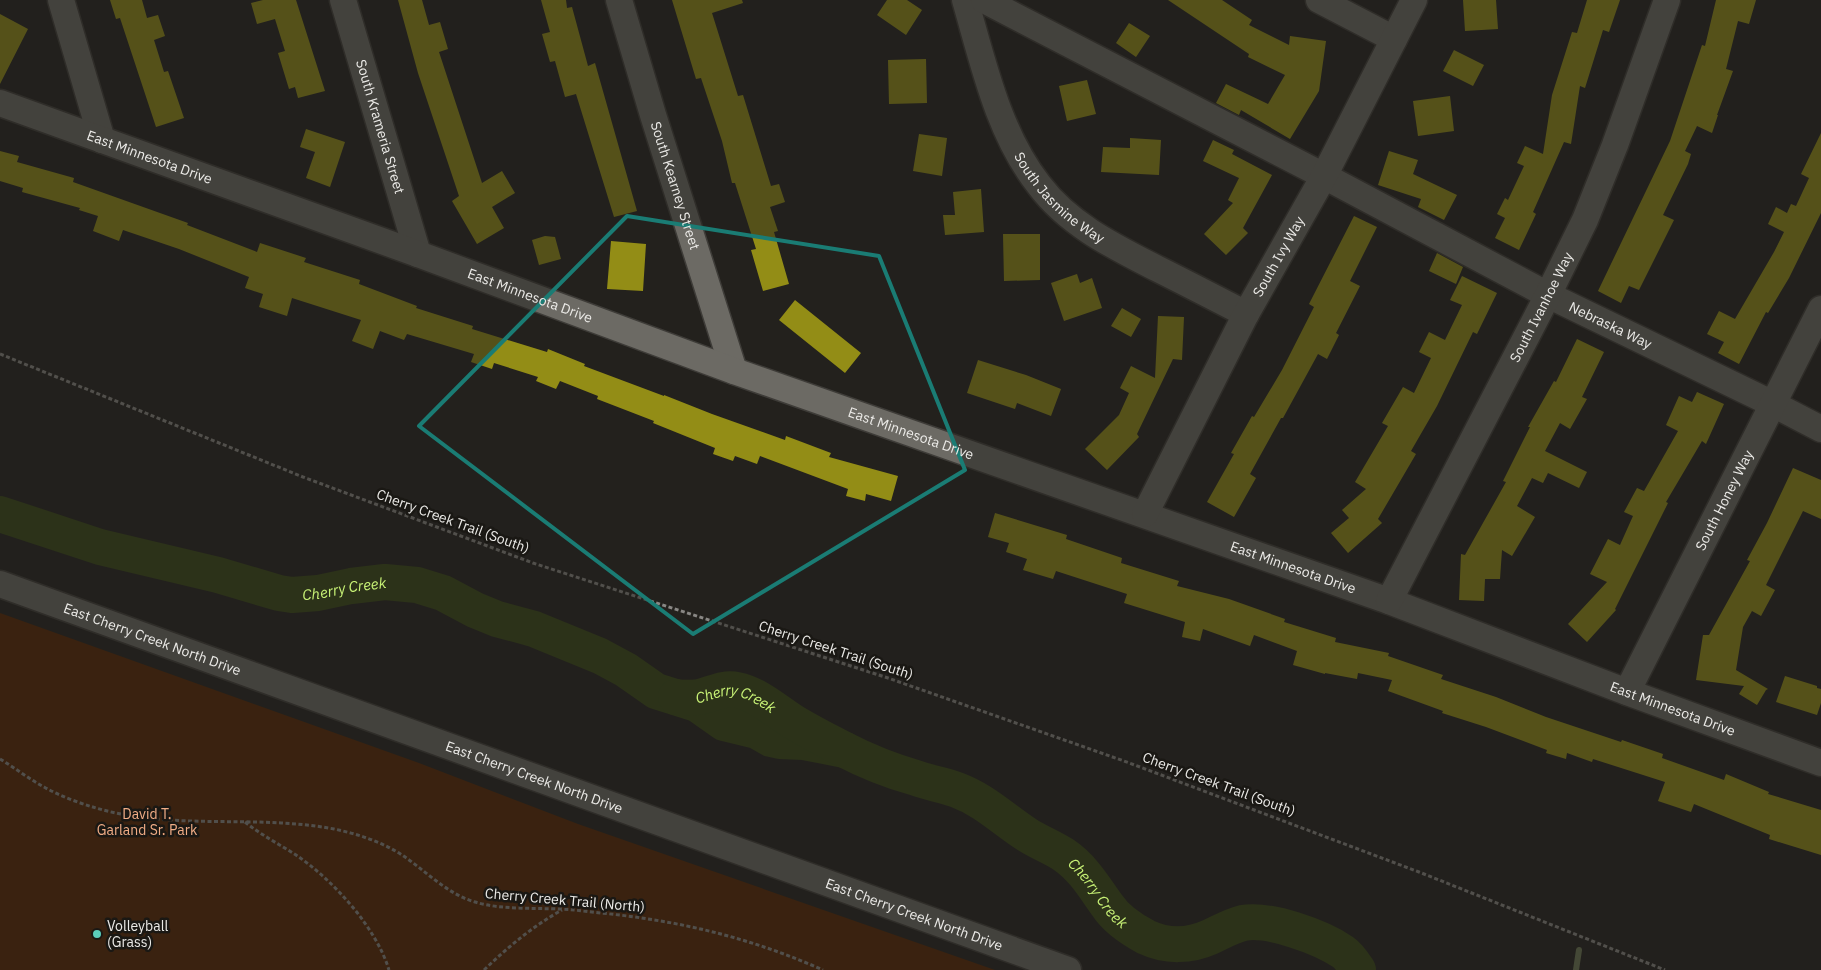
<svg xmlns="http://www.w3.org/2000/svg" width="1821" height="970" font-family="'IBM Plex Sans',sans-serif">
  <rect width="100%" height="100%" fill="#23211d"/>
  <path fill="#572501" d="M 0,613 L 419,763 L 578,824 L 995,970 L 0,970 Z"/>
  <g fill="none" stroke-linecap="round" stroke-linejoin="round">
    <path stroke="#6e7955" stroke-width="6" d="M 1576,970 L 1579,950"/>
    <g stroke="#384816" stroke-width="36">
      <path id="s1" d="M 0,514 L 100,547 L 218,575 L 279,593 L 292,595 L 318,593 L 351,586 L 385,582 L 417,585 L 443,593 L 475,610 L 497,619 L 534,629 L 600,656 L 626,670 L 656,691 L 697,704 L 724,723 L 757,731 L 771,739 L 780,741 L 804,742 L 845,750"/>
      <path id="s2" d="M 676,697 C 684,698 691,698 699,697 C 713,694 723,687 737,690 C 757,694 775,710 792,721 C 808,731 826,740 843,749 C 866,761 891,771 916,778 C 929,783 944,785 957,790 C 984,800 1003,819 1026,834 C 1038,842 1052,847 1064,855 C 1083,868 1094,887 1107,905 C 1116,919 1131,929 1146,937 C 1167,947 1190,946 1210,937 C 1221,932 1231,926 1243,923 C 1269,918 1321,937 1343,952 C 1350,957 1354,964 1358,970"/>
    </g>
  </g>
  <path fill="#938d16" d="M 110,0 L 142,0 L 147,18 L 158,15 L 165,36 L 154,40 L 164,72 L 168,71 L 184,118 L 156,127 L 120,18 L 116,19 Z
    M 263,0 L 296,0 L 325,91 L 298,98 L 295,87 L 289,89 L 278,53 L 285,51 L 275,19 L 257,24 L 251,3 Z
    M 398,0 L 422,0 L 429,25 L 440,22 L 448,49 L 439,52 L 482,183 L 502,171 L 515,193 L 492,207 L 504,228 L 477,244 L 452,201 L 459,196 L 418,73 Z
    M 541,0 L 566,0 L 567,8 L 572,7 L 588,66 L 595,63 L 637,211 L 614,217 L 576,94 L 565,97 L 555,61 L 550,62 L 542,34 L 550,32 Z
    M 672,0 L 742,0 L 743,3 L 712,13 L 738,96 L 743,95 L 771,186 L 779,184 L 785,202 L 770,207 L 778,231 L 774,232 L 789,284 L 763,291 L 751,250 L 756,249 L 735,183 L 732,183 L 722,141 L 701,78 L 696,79 Z
    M 887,0 L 907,0 L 922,10 L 906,35 L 877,15 Z
    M 1168,0 L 1222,0 L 1252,20 L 1249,25 L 1289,45 L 1290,36 L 1326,41 L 1319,91 L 1290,139 L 1241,110 L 1239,115 L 1216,103 L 1226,84 L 1268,104 L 1285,75 L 1248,57 L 1249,54 Z
    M 1463,0 L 1496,0 L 1498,29 L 1465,31 Z
    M 1587,0 L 1620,0 L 1609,32 L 1603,30 L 1585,88 L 1580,86 L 1571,144 L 1564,142 L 1533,212 L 1536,214 L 1519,250 L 1495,238 L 1505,218 L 1497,214 L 1505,198 L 1508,200 L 1524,166 L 1517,163 L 1525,146 L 1543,154 L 1552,95 L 1572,32 L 1577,33 Z
    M 1716,0 L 1756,0 L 1749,24 L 1738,21 L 1726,69 L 1733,71 L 1717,115 L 1718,115 L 1712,133 L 1697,126 L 1685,151 L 1691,154 L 1688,164 L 1663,215 L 1674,220 L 1639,290 L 1629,286 L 1621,303 L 1598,291 L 1670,141 L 1702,45 L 1705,46 Z
    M 0,14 L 28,29 L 0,84 Z
    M 1129,23 L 1150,36 L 1136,57 L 1116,43 Z
    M 1454,50 L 1484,65 L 1473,86 L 1443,71 Z
    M 926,59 L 927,103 L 889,104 L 888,60 Z
    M 1087,80 L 1096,114 L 1067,121 L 1059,86 Z
    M 1450,96 L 1454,131 L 1418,136 L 1413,101 Z
    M 306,129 L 345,142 L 330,187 L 306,178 L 315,152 L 300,147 Z
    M 1821,133 L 1821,213 L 1789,278 L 1768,313 L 1766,312 L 1739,364 L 1718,353 L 1724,342 L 1707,334 L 1719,311 L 1735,319 L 1774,252 L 1784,232 L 1768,224 L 1776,207 L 1787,213 L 1791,204 L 1796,206 L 1809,178 L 1801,174 Z
    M 919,134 L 947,138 L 942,176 L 913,171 Z
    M 1130,138 L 1161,140 L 1159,175 L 1101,172 L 1103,147 L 1130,148 Z
    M 1213,140 L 1234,150 L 1232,154 L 1272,175 L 1243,228 L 1248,233 L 1226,255 L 1204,234 L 1233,203 L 1228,200 L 1239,178 L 1203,161 Z
    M 0,151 L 19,156 L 17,162 L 74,178 L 73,182 L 188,223 L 187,225 L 257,252 L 260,243 L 306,258 L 304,262 L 360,280 L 359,284 L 417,306 L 416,308 L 473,326 L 472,329 L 547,352 L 548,349 L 585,364 L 584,366 L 664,396 L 664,395 L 712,414 L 785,440 L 786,436 L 831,453 L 829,457 L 898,476 L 891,501 L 866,494 L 865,501 L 846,496 L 848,489 L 760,456 L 757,464 L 735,456 L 733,461 L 713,454 L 715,448 L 653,423 L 654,421 L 597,399 L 598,396 L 560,381 L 556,389 L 536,381 L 538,377 L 494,363 L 492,369 L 471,362 L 474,354 L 407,334 L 404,340 L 380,331 L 373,349 L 352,341 L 361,320 L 292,298 L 287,316 L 259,307 L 263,294 L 245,288 L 249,277 L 179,249 L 123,230 L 119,241 L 93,231 L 98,216 L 79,210 L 80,208 L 22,192 L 23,188 L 0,181 Z
    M 1389,151 L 1418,160 L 1413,174 L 1457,195 L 1444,220 L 1418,207 L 1421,199 L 1378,185 Z
    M 981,189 L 984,232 L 945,235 L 943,215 L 955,215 L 953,192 Z
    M 1354,216 L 1377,227 L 1350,281 L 1360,286 L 1336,333 L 1339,335 L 1327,359 L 1318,354 L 1283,418 L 1281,418 L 1250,474 L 1256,478 L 1234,517 L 1207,502 L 1234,454 L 1231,453 L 1252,416 L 1254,417 L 1282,370 L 1314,307 L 1309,304 Z
    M 1003,234 L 1040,234 L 1040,280 L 1004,281 Z
    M 545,236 L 555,237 L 561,259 L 539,265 L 532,240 Z
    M 611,241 L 646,244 L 643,291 L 607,289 Z
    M 1437,253 L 1463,267 L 1456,284 L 1429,271 Z
    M 1077,274 L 1080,283 L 1092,278 L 1102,308 L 1064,321 L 1051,283 Z
    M 1462,276 L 1497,293 L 1477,334 L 1473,332 L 1437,406 L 1411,451 L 1416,454 L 1378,519 L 1382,523 L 1348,553 L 1331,533 L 1349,518 L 1342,510 L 1366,489 L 1355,482 L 1388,426 L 1382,423 L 1403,387 L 1414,393 L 1431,358 L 1419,352 L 1429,332 L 1445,340 L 1462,305 L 1450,300 Z
    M 795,300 L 861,353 L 845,373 L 779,320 Z
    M 1122,308 L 1141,319 L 1131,337 L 1111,326 Z
    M 1158,316 L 1184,317 L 1182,360 L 1173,359 L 1137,434 L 1139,437 L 1107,470 L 1085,449 L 1119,415 L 1129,393 L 1120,388 L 1131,366 L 1155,378 Z
    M 1577,339 L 1604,352 L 1582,397 L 1587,399 L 1570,429 L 1560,423 L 1545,451 L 1587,472 L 1579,488 L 1548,473 L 1543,483 L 1532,478 L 1517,506 L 1535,517 L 1512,556 L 1502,550 L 1500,579 L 1485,579 L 1484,601 L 1459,600 L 1461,554 L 1465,555 L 1506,482 L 1503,481 L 1530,427 L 1528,427 L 1554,381 L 1556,382 Z
    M 978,360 L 1026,375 L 1061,389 L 1051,416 L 1017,403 L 1015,409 L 967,393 Z
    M 1697,392 L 1724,404 L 1706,444 L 1702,441 L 1666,502 L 1668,503 L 1615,609 L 1616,610 L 1587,642 L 1568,624 L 1607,582 L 1590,574 L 1608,539 L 1620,545 L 1633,516 L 1624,512 L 1637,488 L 1644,491 L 1678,431 L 1666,425 L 1679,396 L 1692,402 Z
    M 1793,468 L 1821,480 L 1821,519 L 1803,511 L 1766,585 L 1775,590 L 1761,616 L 1752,611 L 1743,627 L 1736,670 L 1768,689 L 1766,690 L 1757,705 L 1739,694 L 1744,686 L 1696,680 L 1703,635 L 1709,635 L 1750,561 L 1747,560 L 1767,523 Z
    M 995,513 L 1067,535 L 1066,539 L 1122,558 L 1121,563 L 1179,581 L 1177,586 L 1229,599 L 1285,619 L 1284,622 L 1336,638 L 1335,642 L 1389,653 L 1388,656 L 1443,675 L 1441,679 L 1496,697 L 1546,717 L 1621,742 L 1622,740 L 1663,754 L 1662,758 L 1724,780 L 1726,774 L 1769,792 L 1768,794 L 1821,810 L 1821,855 L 1769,839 L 1770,835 L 1694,804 L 1691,812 L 1658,801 L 1665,782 L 1593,759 L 1592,762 L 1567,753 L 1566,759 L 1546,753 L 1547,750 L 1486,727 L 1442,713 L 1443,711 L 1388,691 L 1392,680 L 1358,673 L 1357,679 L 1325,673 L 1325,674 L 1293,665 L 1297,651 L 1254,635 L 1250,646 L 1203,629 L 1200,641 L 1182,637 L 1185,622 L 1124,603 L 1127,594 L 1056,571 L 1053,579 L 1023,570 L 1027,559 L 1006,552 L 1009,543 L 988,537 Z
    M 1785,676 L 1817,686 L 1817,688 L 1821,689 L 1821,703 L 1817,715 L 1776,702 Z"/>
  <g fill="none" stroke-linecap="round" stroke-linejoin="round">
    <defs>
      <g id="minor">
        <path d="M 61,0 L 102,140"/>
        <path id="s3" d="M 343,0 L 418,254"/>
        <path id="s4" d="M 619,0 L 653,115 L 734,371"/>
        <path id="s5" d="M 965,0 C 983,62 998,133 1039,185 C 1069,225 1115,247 1158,269 C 1188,284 1217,299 1246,314"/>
        <path id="s6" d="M 984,0 L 1324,176 L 1548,295 L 1773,404 L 1821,429"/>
        <path d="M 1319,0 L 1394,39"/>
        <path id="s7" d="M 0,103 L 418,254 L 734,371 L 1389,601 L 1627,692 L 1821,763"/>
        <path id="s8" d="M 1145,514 L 1246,314 L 1324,176 L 1414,0"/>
        <path id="s9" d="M 0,584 L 1068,970"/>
        <path id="s10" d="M 1389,601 L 1548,295 L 1585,220 L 1615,145 L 1667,0"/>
        <path id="s11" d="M 1627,692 L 1821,309"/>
      </g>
    </defs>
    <use href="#minor" stroke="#3e3c38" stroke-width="29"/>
    <path stroke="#898784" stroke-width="3" stroke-dasharray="4 2.5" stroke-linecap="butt" d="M 0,354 L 303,477 L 533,563 L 888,678 L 1124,761 L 1419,872 L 1665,970
      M 0,759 C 15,768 29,779 44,787 C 60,796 79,803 96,808 C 174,831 255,814 334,829 C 358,834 382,842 402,855 C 426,871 447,894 475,902 C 504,911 544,907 575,910 C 599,913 624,915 648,919 C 708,928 767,945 823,970
      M 245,822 C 261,835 279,844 296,855 C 333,880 376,927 389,970
      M 484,970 C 508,947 533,926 562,910"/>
    <use href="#minor" stroke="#6c6a64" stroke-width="26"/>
  </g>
  <path d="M0 0H1821V970H0ZM 627,216 L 879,256 L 965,470 L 693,634 L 419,426 Z" fill="#23211d" fill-opacity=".55" fill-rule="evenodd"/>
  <path fill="none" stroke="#1a7c74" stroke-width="4" stroke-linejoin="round" d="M 627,216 L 879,256 L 965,470 L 693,634 L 419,426 Z"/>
  <circle fill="#5bcebb" stroke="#1a1814" stroke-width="2" cx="97" cy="934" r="5"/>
  <g text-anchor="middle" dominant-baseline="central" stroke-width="5" stroke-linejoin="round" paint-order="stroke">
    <g font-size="14" fill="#ebeae7" stroke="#1a1814">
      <text stroke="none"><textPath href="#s3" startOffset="132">South Krameria Street</textPath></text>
      <text stroke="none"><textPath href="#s7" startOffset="159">East Minnesota Drive</textPath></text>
      <text stroke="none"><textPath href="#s4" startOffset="194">South Kearney Street</textPath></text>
      <text stroke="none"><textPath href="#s5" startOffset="224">South Jasmine Way</textPath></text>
      <text stroke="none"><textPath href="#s8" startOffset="290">South Ivy Way</textPath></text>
      <text stroke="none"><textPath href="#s7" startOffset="564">East Minnesota Drive</textPath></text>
      <text stroke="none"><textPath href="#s10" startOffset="331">South Ivanhoe Way</textPath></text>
      <text stroke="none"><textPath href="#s6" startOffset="706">Nebraska Way</textPath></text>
      <text stroke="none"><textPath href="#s7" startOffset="969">East Minnesota Drive</textPath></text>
      <text stroke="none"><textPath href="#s11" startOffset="215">South Honey Way</textPath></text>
      <text transform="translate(453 521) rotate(20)">Cherry Creek Trail (South)</text>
      <text stroke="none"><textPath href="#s7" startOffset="1374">East Minnesota Drive</textPath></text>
      <text stroke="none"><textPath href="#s9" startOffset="162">East Cherry Creek North Drive</textPath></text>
      <text transform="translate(836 650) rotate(18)">Cherry Creek Trail (South)</text>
      <text stroke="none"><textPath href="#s7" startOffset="1779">East Minnesota Drive</textPath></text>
      <text stroke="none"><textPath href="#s9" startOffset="568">East Cherry Creek North Drive</textPath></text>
      <text transform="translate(1219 784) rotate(20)">Cherry Creek Trail (South)</text>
      <text transform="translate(565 900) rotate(5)">Cherry Creek Trail (North)</text>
      <text stroke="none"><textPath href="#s9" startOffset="972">East Cherry Creek North Drive</textPath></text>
    </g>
    <g font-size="14" fill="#f1ad86" stroke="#1a1814">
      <text x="147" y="814">David T.<tspan x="147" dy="16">Garland Sr. Park</tspan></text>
    </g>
    <g font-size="14" fill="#ebeae7" stroke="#1a1814" text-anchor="start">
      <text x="107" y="926">Volleyball<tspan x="107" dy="16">(Grass)</tspan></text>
    </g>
    <g font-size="15" font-style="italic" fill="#c8f276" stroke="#1a1814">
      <text stroke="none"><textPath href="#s1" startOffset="356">Cherry Creek</textPath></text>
      <text stroke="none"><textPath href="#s2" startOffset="62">Cherry Creek</textPath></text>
      <text stroke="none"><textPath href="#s2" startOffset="482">Cherry Creek</textPath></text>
    </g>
  </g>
</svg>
